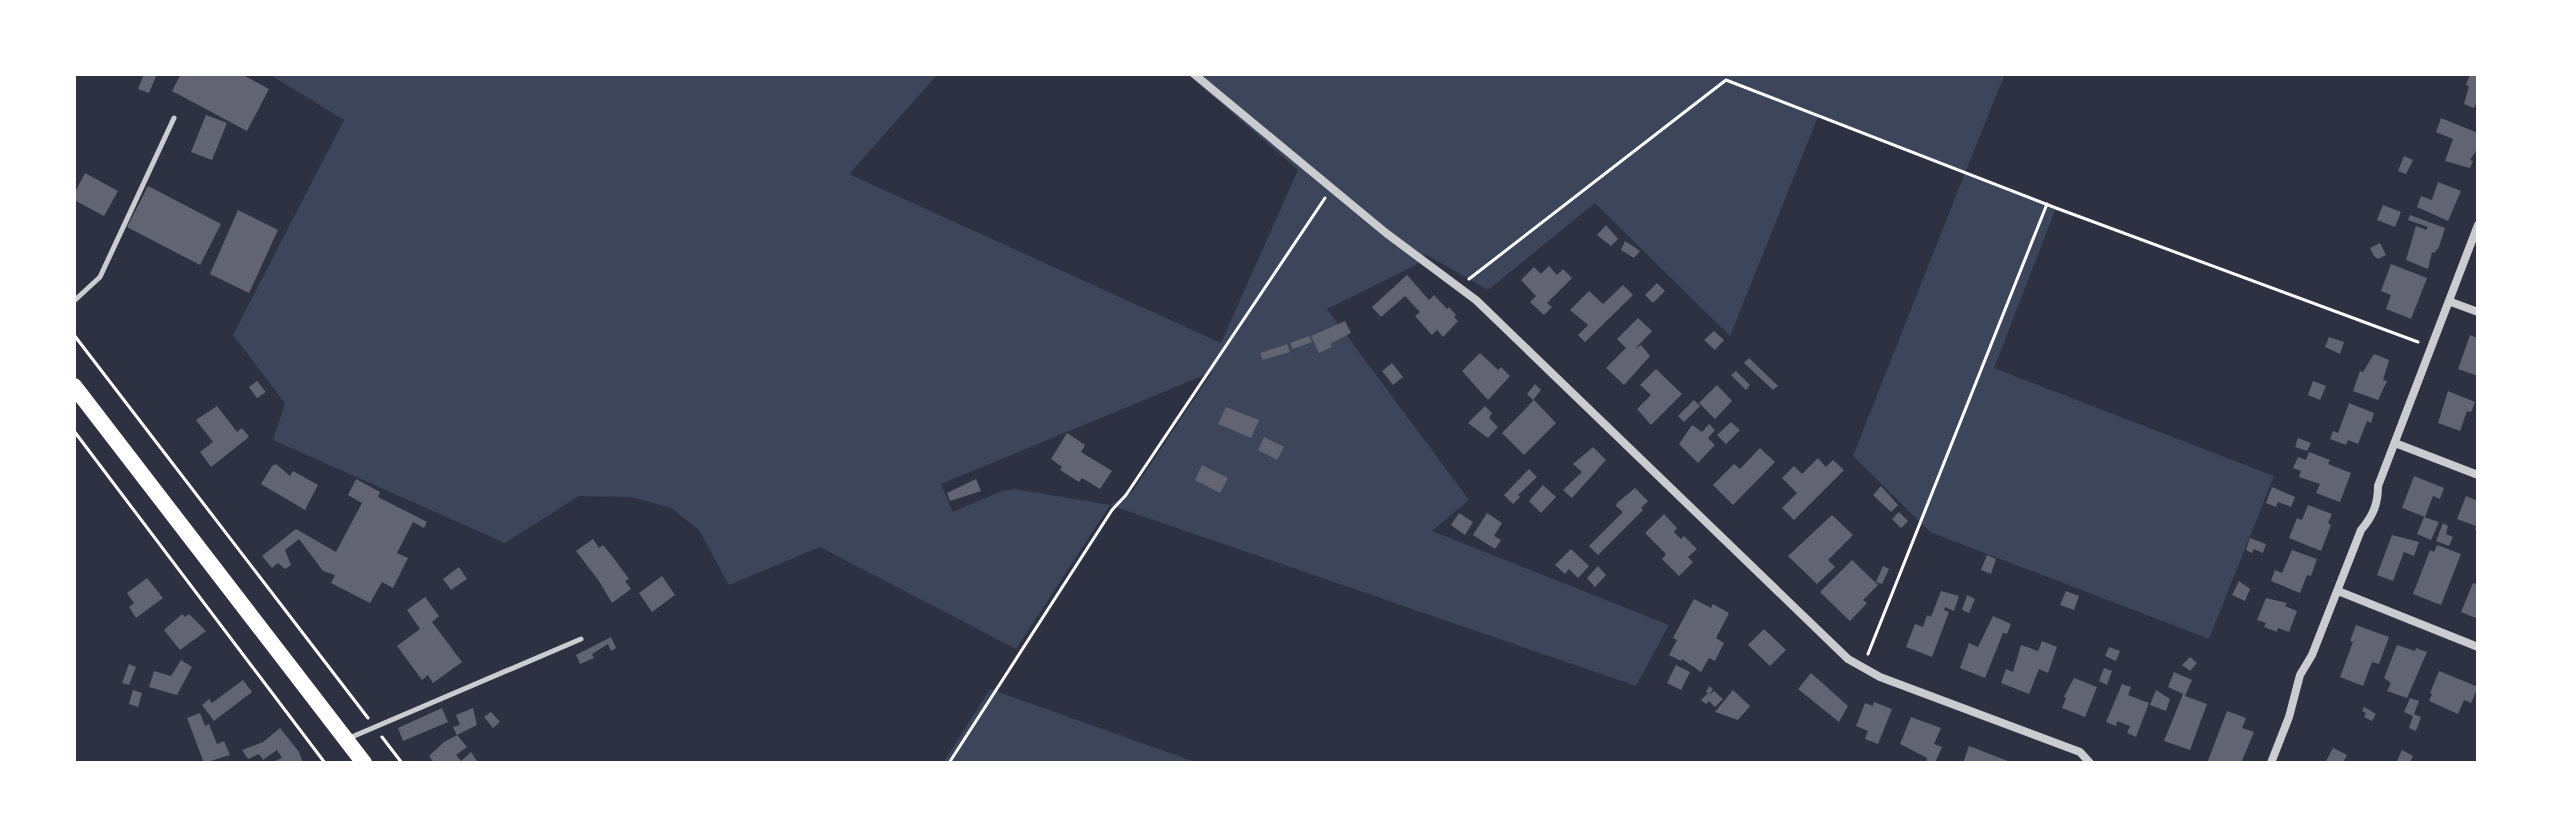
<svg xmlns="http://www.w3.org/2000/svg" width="2552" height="837" font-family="Cabin,sans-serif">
  <rect width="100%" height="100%" fill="#2d3142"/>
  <path fill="#3c4559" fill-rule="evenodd" d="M 269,74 L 938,74 L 849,174 L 1221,343 L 1298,170 L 1187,74 L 2005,74 L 1965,173 L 2056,208 L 1994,368 L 2274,476 L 2209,639 L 1930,532 L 1853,456 L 1965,173 L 1818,117 L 1730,336 L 1595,203 L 1488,290 L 1425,254 L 1416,265 L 1327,309 L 1469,500 L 1432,531 L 1669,625 L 1636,686 L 1110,505 L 1016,649 L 820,547 L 729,585 L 699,530 L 671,508 L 631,497 L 579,496 L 505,543 L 273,440 L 285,403 L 233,335 L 344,120 ZM 1212,372 L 1132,492 L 1110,505 L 1015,489 L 1002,491 L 953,512 L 941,484 Z
    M 990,689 L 1198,763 L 943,763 Z"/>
  <path fill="#626471" d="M 144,74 L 157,74 L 149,93 L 138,89 Z
    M 181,74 L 241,74 L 269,89 L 247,131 L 172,91 Z
    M 2470,74 L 2478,74 L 2478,100 L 2474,108 L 2464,104 L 2469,86 L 2466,85 Z
    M 206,115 L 227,123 L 212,160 L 191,152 Z
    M 2441,118 L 2478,133 L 2478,148 L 2470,160 L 2473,161 L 2470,168 L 2445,161 L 2453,139 L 2436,132 Z
    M 2404,156 L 2413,160 L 2406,174 L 2398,171 Z
    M 85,173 L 118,191 L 104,216 L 74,200 L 74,194 Z
    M 2438,182 L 2461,191 L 2448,221 L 2417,207 L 2421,196 L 2432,200 Z
    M 148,186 L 221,224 L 200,265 L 127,227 Z
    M 2383,205 L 2401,212 L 2395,227 L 2377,220 Z
    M 238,210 L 278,230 L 249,293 L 210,274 Z
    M 2410,215 L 2445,228 L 2439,247 L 2434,253 L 2432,252 L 2428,269 L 2406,260 L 2416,226 L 2426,230 L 2428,227 L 2408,220 Z
    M 1606,225 L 1618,239 L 1611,246 L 1597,235 Z
    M 1625,241 L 1640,251 L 1634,258 L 1621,250 Z
    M 2380,243 L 2386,255 L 2378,259 L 2374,256 L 2370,248 Z
    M 2391,264 L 2427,278 L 2411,319 L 2386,309 L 2391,295 L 2381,291 Z
    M 1549,266 L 1557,275 L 1563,269 L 1572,278 L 1547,303 L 1552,307 L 1544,315 L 1530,302 L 1536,296 L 1521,280 L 1534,267 L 1541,274 Z
    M 1407,275 L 1429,300 L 1434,295 L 1447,309 L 1449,307 L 1456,315 L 1454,317 L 1458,321 L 1443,337 L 1437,330 L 1432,335 L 1415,316 L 1420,312 L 1405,296 L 1381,317 L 1372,307 Z
    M 1657,283 L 1665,291 L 1653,303 L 1645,295 Z
    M 1623,285 L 1633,295 L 1585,342 L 1578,335 L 1588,325 L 1570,310 L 1589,291 L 1603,304 Z
    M 1638,318 L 1652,331 L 1635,349 L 1641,345 L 1650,356 L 1624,385 L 1606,368 L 1626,348 L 1617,339 Z
    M 1345,321 L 1351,333 L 1330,344 L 1332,347 L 1319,353 L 1311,336 Z
    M 1714,331 L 1724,340 L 1715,350 L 1704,340 Z
    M 2470,335 L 2478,338 L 2478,376 L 2458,369 Z
    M 1309,336 L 1312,342 L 1293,349 L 1290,343 Z
    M 2329,337 L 2344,342 L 2340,354 L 2325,347 Z
    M 1287,344 L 1290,352 L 1263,360 L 1260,353 Z
    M 1480,353 L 1498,370 L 1501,367 L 1510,376 L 1488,400 L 1462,371 Z
    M 2374,354 L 2389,360 L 2383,380 L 2387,381 L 2378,400 L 2353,391 L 2360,371 L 2363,372 Z
    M 1749,358 L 1778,386 L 1773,390 L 1744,363 Z
    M 1392,363 L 1403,377 L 1393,385 L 1382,371 Z
    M 1656,369 L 1682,394 L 1651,425 L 1637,409 L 1651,395 L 1640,385 Z
    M 1736,371 L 1750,385 L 1746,390 L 1731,375 Z
    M 257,381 L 266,392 L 257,398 L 249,387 Z
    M 2313,381 L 2326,386 L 2320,400 L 2308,395 Z
    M 1535,384 L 1541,390 L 1533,400 L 1527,394 Z
    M 1717,385 L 1732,401 L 1715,419 L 1699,403 Z
    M 2448,391 L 2475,402 L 2471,412 L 2467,411 L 2460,431 L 2438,423 Z
    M 1534,400 L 1556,423 L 1524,455 L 1502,433 Z
    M 1694,400 L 1700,406 L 1684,422 L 1678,416 Z
    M 2349,403 L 2374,413 L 2371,423 L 2367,421 L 2358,444 L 2348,440 L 2346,445 L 2330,439 L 2333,431 L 2338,433 Z
    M 217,406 L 237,432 L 242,428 L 249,437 L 211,467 L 200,452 L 213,442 L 196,420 Z
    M 1485,406 L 1492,413 L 1489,418 L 1498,427 L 1488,438 L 1468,423 Z
    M 1226,407 L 1259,420 L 1251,438 L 1218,424 Z
    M 1731,422 L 1740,430 L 1726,444 L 1717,435 Z
    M 1709,424 L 1715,430 L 1708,438 L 1715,445 L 1698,463 L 1679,444 L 1692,425 L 1702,432 Z
    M 1067,433 L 1085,445 L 1081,452 L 1112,471 L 1100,489 L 1082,478 L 1079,482 L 1060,470 L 1062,467 L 1051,459 Z
    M 1264,437 L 1284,447 L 1277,460 L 1258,450 Z
    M 2298,438 L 2311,443 L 2307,451 L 2295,447 Z
    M 1593,447 L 1606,460 L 1572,498 L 1563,490 L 1582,472 L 1573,464 Z
    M 1760,448 L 1775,462 L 1733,505 L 1713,485 L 1734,464 L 1740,469 Z
    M 2309,452 L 2330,460 L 2328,464 L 2351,473 L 2340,502 L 2316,493 L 2320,484 L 2299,477 L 2301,471 L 2293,468 L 2298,457 L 2306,460 Z
    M 1818,458 L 1826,467 L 1833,460 L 1844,470 L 1794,520 L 1782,508 L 1797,493 L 1782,478 L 1794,466 L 1802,474 Z
    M 276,464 L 290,476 L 293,471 L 318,485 L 305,510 L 261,484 L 272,466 Z
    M 1202,465 L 1228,478 L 1220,493 L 1195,480 Z
    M 1529,469 L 1537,477 L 1518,495 L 1520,497 L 1513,504 L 1504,495 Z
    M 2414,476 L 2444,488 L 2440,499 L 2433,496 L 2425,517 L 2402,508 Z
    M 356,479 L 380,492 L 378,497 L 427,522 L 424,528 L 413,522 L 397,553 L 408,558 L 393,588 L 382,582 L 370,603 L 331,583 L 335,575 L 323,571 L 299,539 L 285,550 L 291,565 L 285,569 L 278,563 L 272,568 L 262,556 L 296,529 L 336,552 L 362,503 L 348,495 Z
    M 976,479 L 981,491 L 950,501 L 947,493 Z
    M 1543,485 L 1556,497 L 1541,513 L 1529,501 Z
    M 1881,486 L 1898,505 L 1891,512 L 1873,495 Z
    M 2272,487 L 2295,497 L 2291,507 L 2278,502 L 2276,507 L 2266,503 Z
    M 1635,488 L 1648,501 L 1641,508 L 1643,510 L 1598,555 L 1589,546 L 1623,512 L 1616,506 L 1617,503 Z
    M 2466,496 L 2478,501 L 2478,531 L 2475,530 L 2476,526 L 2457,519 Z
    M 2308,505 L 2332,514 L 2328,523 L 2331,525 L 2321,551 L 2289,538 L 2297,518 L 2302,520 Z
    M 1899,512 L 1908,521 L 1901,528 L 1892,519 Z
    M 1459,513 L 1473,522 L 1465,535 L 1451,525 Z
    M 1487,513 L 1502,523 L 1494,536 L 1501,540 L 1495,549 L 1473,535 Z
    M 1664,514 L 1677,528 L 1674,532 L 1681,539 L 1684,536 L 1697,549 L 1688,557 L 1693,562 L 1679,576 L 1662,559 L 1666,554 L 1645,533 Z
    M 1832,515 L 1853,535 L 1828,560 L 1835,567 L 1817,584 L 1788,556 Z
    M 2424,517 L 2439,522 L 2431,540 L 2417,534 Z
    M 2443,523 L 2448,526 L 2446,534 L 2453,537 L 2449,546 L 2436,541 Z
    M 2392,535 L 2419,542 L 2414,556 L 2404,552 L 2393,581 L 2377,575 Z
    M 2250,538 L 2266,544 L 2263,553 L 2254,549 L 2252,553 L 2246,550 Z
    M 593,539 L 599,548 L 603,545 L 612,556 L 629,579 L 625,581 L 631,589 L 612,603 L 599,581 L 576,551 Z
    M 2437,545 L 2461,554 L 2441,605 L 2413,594 L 2430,550 L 2434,552 Z
    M 1571,549 L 1589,566 L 1578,578 L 1569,569 L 1565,574 L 1555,565 Z
    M 2292,550 L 2317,559 L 2311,576 L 2307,575 L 2300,593 L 2271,581 L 2275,570 L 2282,573 Z
    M 1987,555 L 1996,559 L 1991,574 L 1981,570 Z
    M 1852,560 L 1878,585 L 1863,600 L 1867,603 L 1850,621 L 1820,592 Z
    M 1598,566 L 1606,575 L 1595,587 L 1587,578 Z
    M 1883,566 L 1889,569 L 1882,584 L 1876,582 Z
    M 459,567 L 467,579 L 451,590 L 443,579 Z
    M 662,576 L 675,595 L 652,612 L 639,593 Z
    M 147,578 L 163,598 L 136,618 L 129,607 L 134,603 L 127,593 Z
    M 2239,581 L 2250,589 L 2245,601 L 2232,595 Z
    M 2473,583 L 2478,585 L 2478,619 L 2461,612 Z
    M 1941,591 L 1959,596 L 1954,611 L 1945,607 L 1944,610 L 1949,612 L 1932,657 L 1906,647 L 1915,624 L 1923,627 L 1927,615 L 1931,617 Z
    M 2066,591 L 2079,596 L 2074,610 L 2060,605 Z
    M 1967,595 L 1975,599 L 1969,613 L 1962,610 Z
    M 425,597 L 439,616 L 432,622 L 462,662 L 433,683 L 428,675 L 422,680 L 397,646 L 420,629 L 407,610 Z
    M 2266,598 L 2287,603 L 2285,606 L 2297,611 L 2289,632 L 2278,628 L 2277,632 L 2264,627 L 2266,623 L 2257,620 Z
    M 1694,599 L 1711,608 L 1713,604 L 1729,613 L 1716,638 L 1724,643 L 1715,661 L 1709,658 L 1701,672 L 1682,659 L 1681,661 L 1669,655 L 1677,640 L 1673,638 Z
    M 182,614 L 185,617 L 189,614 L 206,631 L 180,650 L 164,630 Z
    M 1993,616 L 2011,624 L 2007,634 L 2003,633 L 1985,678 L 1960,668 L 1969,643 L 1978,647 Z
    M 2356,625 L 2389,637 L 2379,664 L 2372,662 L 2363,686 L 2340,677 L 2353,642 L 2350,641 Z
    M 1764,629 L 1786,650 L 1770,666 L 1748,645 Z
    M 611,637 L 616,648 L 611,651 L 608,644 L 592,654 L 594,658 L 580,664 L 576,655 Z
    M 2042,641 L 2057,647 L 2048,673 L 2039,669 L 2029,694 L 2001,683 L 2006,669 L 2013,672 L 2021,645 L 2038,651 Z
    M 2397,645 L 2415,651 L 2416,648 L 2427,652 L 2407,698 L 2387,691 L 2391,683 L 2384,678 Z
    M 2109,647 L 2120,651 L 2116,661 L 2105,656 Z
    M 2190,657 L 2197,663 L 2190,671 L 2182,665 Z
    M 181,660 L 192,667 L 177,695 L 149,687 L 154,671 L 171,676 Z
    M 129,664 L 136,667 L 129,685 L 122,683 Z
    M 1676,665 L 1690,672 L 1681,690 L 1667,683 Z
    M 2104,668 L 2112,671 L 2107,685 L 2099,681 Z
    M 2439,671 L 2478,687 L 2471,703 L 2464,700 L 2458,714 L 2429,701 L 2432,694 L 2430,693 Z
    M 2174,672 L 2192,680 L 2185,696 L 2207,704 L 2190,750 L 2164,741 L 2183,694 L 2168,687 Z
    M 1811,673 L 1848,706 L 1839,722 L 1798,689 Z
    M 2074,678 L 2097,687 L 2085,717 L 2062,708 L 2066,698 L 2064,697 Z
    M 243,680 L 252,692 L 214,721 L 202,705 L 209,699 L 212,703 Z
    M 2122,684 L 2131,687 L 2128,695 L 2149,703 L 2136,737 L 2127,733 L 2130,726 L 2117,721 L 2116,726 L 2106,722 Z
    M 1709,686 L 1713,689 L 1709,695 L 1714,691 L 1723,699 L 1715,707 L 1709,701 L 1706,704 L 1701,700 L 1708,693 L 1706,692 Z
    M 133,690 L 142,693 L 138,707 L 129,704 Z
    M 1733,690 L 1750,706 L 1738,720 L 1715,712 Z
    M 2156,690 L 2170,699 L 2166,711 L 2150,705 Z
    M 2410,698 L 2419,701 L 2414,714 L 2421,717 L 2416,731 L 2409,728 L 2413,716 L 2404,712 Z
    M 1874,702 L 1892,709 L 1878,744 L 1865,739 L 1868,731 L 1856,726 L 1865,703 L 1873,706 Z
    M 2364,707 L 2376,714 L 2372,721 L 2364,717 L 2366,713 L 2362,711 Z
    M 442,708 L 448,722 L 403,741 L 398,728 Z
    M 473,708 L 477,725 L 457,735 L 467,747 L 456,755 L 461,761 L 471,752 L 477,761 L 434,763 L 429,756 L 444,742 L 457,735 L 453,727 L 460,725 L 456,715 Z
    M 2227,711 L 2246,718 L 2242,728 L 2254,732 L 2241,763 L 2207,763 Z
    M 491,712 L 500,722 L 493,728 L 484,717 Z
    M 200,713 L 205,726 L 209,724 L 217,744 L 224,741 L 230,755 L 204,763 L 187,718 Z
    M 1911,717 L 1941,728 L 1934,744 L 1942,747 L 1935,763 L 1926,763 L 1927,758 L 1900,744 Z
    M 280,728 L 299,752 L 303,763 L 271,763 L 282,758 L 277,750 L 263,760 L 259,754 L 248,759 L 242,750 L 263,742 Z
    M 1969,746 L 2013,763 L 1963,763 Z
    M 2333,748 L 2347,755 L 2343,763 L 2325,763 Z
    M 2402,750 L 2413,756 L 2410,763 L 2396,763 Z"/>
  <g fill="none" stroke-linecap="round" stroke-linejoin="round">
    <path stroke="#fff" stroke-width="3" d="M 1469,279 L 1726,80 L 2056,208 L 2418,342
      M 74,335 L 368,718
      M 74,431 L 325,763
      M 1868,654 L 2047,204
      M 382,737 L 402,763
      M 949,763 L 1112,510 L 1126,495 L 1325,198"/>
    <path stroke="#caccd0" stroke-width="5" d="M 74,301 L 100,277 L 174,118
      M 347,739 L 581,639"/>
    <path stroke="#caccd0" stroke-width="8" d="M 1194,74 L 1386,233 L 1476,300 L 1848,659 L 1880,677 L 2080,752 L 2090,763
      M 2451,302 L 2478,312
      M 2395,443 L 2478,475
      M 2338,591 L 2478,647
      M 2271,763 L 2289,717 L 2300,675 L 2312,655 L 2361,530 C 2373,516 2378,504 2378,486 L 2478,225"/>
    <path stroke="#fff" stroke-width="16" d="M 74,386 L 364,763"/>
  </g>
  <rect width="2552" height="837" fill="none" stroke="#ffffff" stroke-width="152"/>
</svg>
